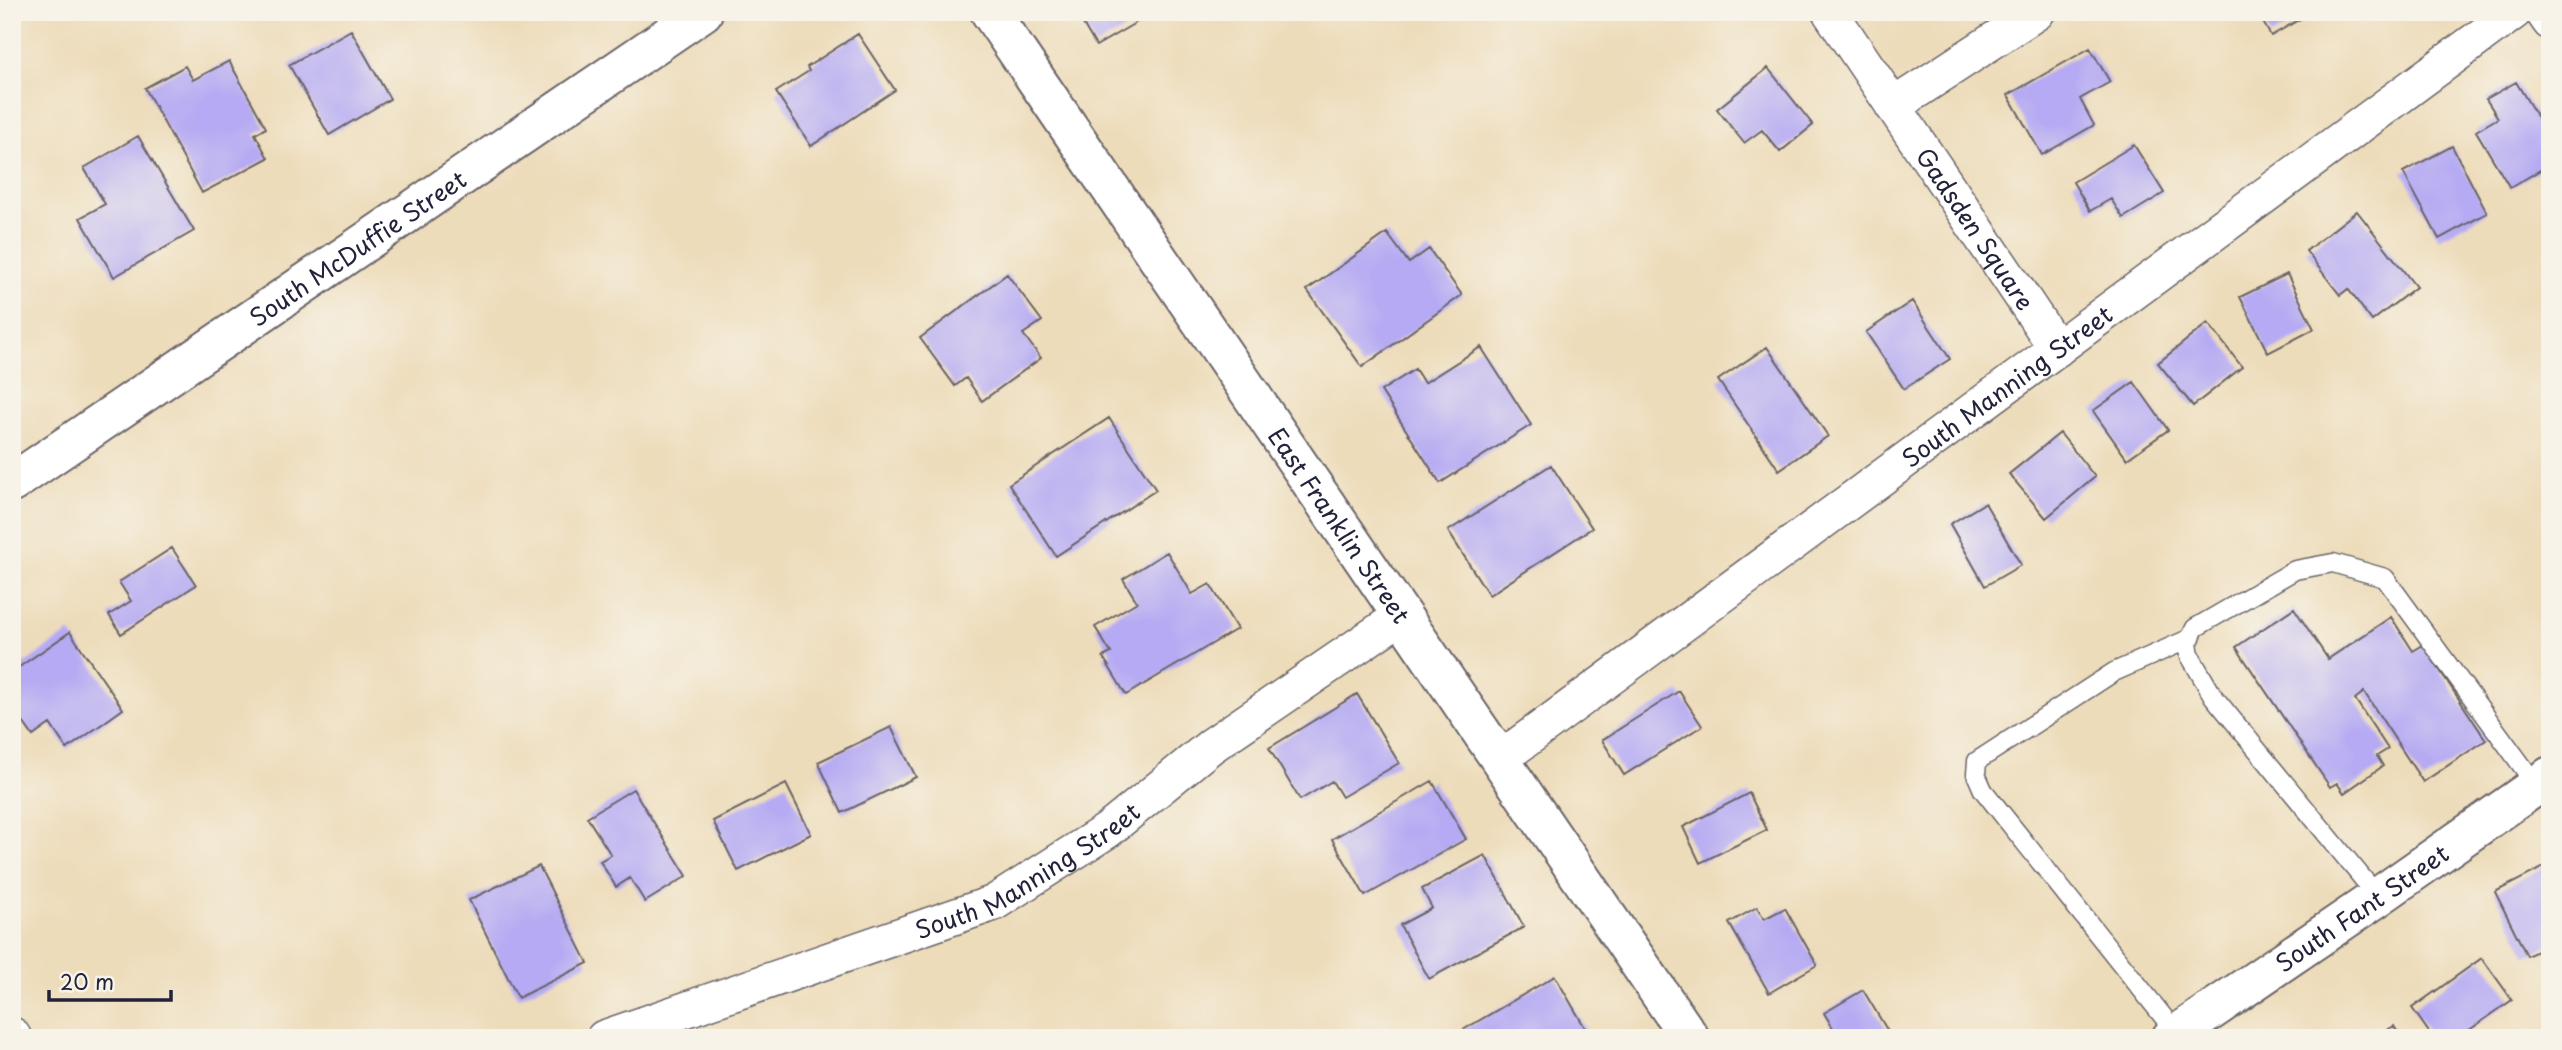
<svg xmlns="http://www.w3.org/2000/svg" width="2562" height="1050" font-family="'Playpen Sans',sans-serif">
  <rect width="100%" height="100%" fill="#f7f3e8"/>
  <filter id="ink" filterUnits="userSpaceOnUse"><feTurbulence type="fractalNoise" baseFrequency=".0143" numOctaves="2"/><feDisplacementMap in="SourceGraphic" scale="14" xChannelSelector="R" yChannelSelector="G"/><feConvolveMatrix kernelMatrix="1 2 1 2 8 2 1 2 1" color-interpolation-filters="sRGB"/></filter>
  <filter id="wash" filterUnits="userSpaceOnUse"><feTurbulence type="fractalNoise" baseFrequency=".00686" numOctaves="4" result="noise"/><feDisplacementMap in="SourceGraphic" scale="28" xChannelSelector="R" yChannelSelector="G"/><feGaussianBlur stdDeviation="1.57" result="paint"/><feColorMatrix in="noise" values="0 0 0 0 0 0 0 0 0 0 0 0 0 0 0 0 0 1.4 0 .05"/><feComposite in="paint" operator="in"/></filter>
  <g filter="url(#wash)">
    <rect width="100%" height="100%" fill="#eddcba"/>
    <g id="blocks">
      <path fill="#b5aaf3" d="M 1076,12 L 1154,12 L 1096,46 Z
        M 2257,12 L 2312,12 L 2271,36 Z
        M 351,30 L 390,99 L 329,135 L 289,65 Z
        M 858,34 L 895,90 L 811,146 L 776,92 L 809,71 L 807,67 Z
        M 2090,48 L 2110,82 L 2080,99 L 2094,125 L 2042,155 L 2008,95 Z
        M 229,61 L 266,128 L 255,134 L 268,158 L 202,193 L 145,88 L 185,66 L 193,80 Z
        M 1768,68 L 1813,125 L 1780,152 L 1762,130 L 1744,143 L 1717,109 Z
        M 2516,82 L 2550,138 L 2550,164 L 2510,188 L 2476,131 L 2498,118 L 2486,99 Z
        M 138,136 L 194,231 L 114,277 L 80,218 L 105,204 L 84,168 Z
        M 2134,145 L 2164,193 L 2123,218 L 2111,199 L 2090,211 L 2073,182 Z
        M 2452,146 L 2487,213 L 2439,239 L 2403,172 Z
        M 2357,211 L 2416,287 L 2372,321 L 2348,289 L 2340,295 L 2306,251 Z
        M 1387,233 L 1409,263 L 1429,249 L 1462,295 L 1362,367 L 1307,290 Z
        M 1007,274 L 1042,321 L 1023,334 L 1041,358 L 982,401 L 966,378 L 955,386 L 920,338 Z
        M 2287,274 L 2314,329 L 2268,353 L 2240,297 Z
        M 1912,301 L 1950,359 L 1904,389 L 1866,332 Z
        M 2208,323 L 2242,367 L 2193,406 L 2158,363 Z
        M 1481,347 L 1531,425 L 1440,483 L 1381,391 L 1415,369 L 1424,383 Z
        M 1767,347 L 1828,436 L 1779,470 L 1718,380 Z
        M 2134,382 L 2168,430 L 2127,459 L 2093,411 Z
        M 1109,418 L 1156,490 L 1056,556 L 1009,484 Z
        M 2060,433 L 2095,477 L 2046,518 L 2009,474 Z
        M 1551,465 L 1592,528 L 1489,595 L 1448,531 Z
        M 1985,503 L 2021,565 L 1985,586 L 1950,524 Z
        M 172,548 L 196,585 L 121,634 L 109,615 L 131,601 L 119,582 Z
        M 1167,552 L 1192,594 L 1210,584 L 1237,629 L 1126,695 L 1103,657 L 1111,653 L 1095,627 L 1137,602 L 1123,579 Z
        M 2294,608 L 2328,659 L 2391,617 L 2413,651 L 2423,645 L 2486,740 L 2423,782 L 2364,692 L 2355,699 L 2388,749 L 2377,756 L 2383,766 L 2344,793 L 2337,783 L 2330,787 L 2236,647 Z
        M 70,632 L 123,709 L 67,749 L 50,724 L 33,736 L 12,706 L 12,672 Z
        M 1679,691 L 1702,726 L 1624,775 L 1602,740 Z
        M 1357,694 L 1399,763 L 1342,797 L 1332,781 L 1300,800 L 1269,748 Z
        M 891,727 L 916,777 L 842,813 L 818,762 Z
        M 1432,781 L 1466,839 L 1365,896 L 1332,839 Z
        M 786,784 L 811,834 L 738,871 L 713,821 Z
        M 633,789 L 687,876 L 645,902 L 630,878 L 616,887 L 600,861 L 611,855 L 587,817 Z
        M 1749,793 L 1767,830 L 1700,863 L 1683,827 Z
        M 1485,855 L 1524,927 L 1429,979 L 1400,925 L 1432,908 L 1422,889 Z
        M 2550,864 L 2550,945 L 2527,956 L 2495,892 Z
        M 539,866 L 588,963 L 518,998 L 469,900 Z
        M 1757,907 L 1764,919 L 1785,908 L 1817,965 L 1769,993 L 1729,923 Z
        M 2482,958 L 2512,1000 L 2458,1038 L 2433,1038 L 2412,1008 Z
        M 1555,976 L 1591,1038 L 1468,1038 L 1463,1030 Z
        M 1863,990 L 1892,1038 L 1839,1038 L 1824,1013 Z
        M 2394,1026 L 2401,1038 L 2373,1038 Z"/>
    </g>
  </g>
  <g filter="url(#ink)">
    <use href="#blocks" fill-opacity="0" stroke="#696367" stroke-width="2"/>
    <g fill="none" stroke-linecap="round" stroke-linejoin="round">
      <defs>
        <path id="service" d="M 2378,897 L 2213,696 L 2190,656 L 2188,643 L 2195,628 L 2295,570 L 2333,563 L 2385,578 L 2536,785
          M 2177,1034 L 1983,790 L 1976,774 L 1977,761 L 2114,672 L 2191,638"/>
        <g id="minor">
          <path id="s1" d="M 1830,12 L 2057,349"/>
          <path d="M 2543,12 L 2550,22"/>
          <path d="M 1893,106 L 2037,12"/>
          <path id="s2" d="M 1501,758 L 2514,12"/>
          <path d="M 12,1035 L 14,1038"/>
          <path id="s3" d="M 604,1038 L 994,903 L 1108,830 L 1211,746 L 1403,615"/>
        </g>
        <g id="tertiary">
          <path id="s4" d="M 990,12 L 1690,1038"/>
          <path id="s5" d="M 12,483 L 703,12"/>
          <path id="s6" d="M 2171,1038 L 2378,897 L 2550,776"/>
        </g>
      </defs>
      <use href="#service" stroke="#696367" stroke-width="21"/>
      <use href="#minor" stroke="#696367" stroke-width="38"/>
      <use href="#tertiary" stroke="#696367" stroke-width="42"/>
      <use href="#service" stroke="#fff" stroke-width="18"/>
      <use href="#minor" stroke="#fff" stroke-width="35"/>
      <use href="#tertiary" stroke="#fff" stroke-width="38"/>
    </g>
  </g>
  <g text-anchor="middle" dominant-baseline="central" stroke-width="5" stroke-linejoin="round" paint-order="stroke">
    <g font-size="24" fill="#22223b" stroke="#f7f3e8">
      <text stroke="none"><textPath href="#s1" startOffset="261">Gadsden Square</textPath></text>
      <text stroke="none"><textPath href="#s5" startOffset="418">South McDuffie Street</textPath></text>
      <text stroke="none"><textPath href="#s2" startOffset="628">South Manning Street</textPath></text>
      <text stroke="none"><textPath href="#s4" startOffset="621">East Franklin Street</textPath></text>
      <text stroke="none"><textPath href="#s3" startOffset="457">South Manning Street</textPath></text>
      <text stroke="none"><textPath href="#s6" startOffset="231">South Fant Street</textPath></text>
    </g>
  </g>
  <rect width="2562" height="1050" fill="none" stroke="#f7f3e8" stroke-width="42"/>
  <path d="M49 990v10h122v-10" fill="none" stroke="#22223b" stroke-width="3.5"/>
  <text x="60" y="990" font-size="21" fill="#22223b" stroke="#f7f3e8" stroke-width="5" paint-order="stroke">20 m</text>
</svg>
